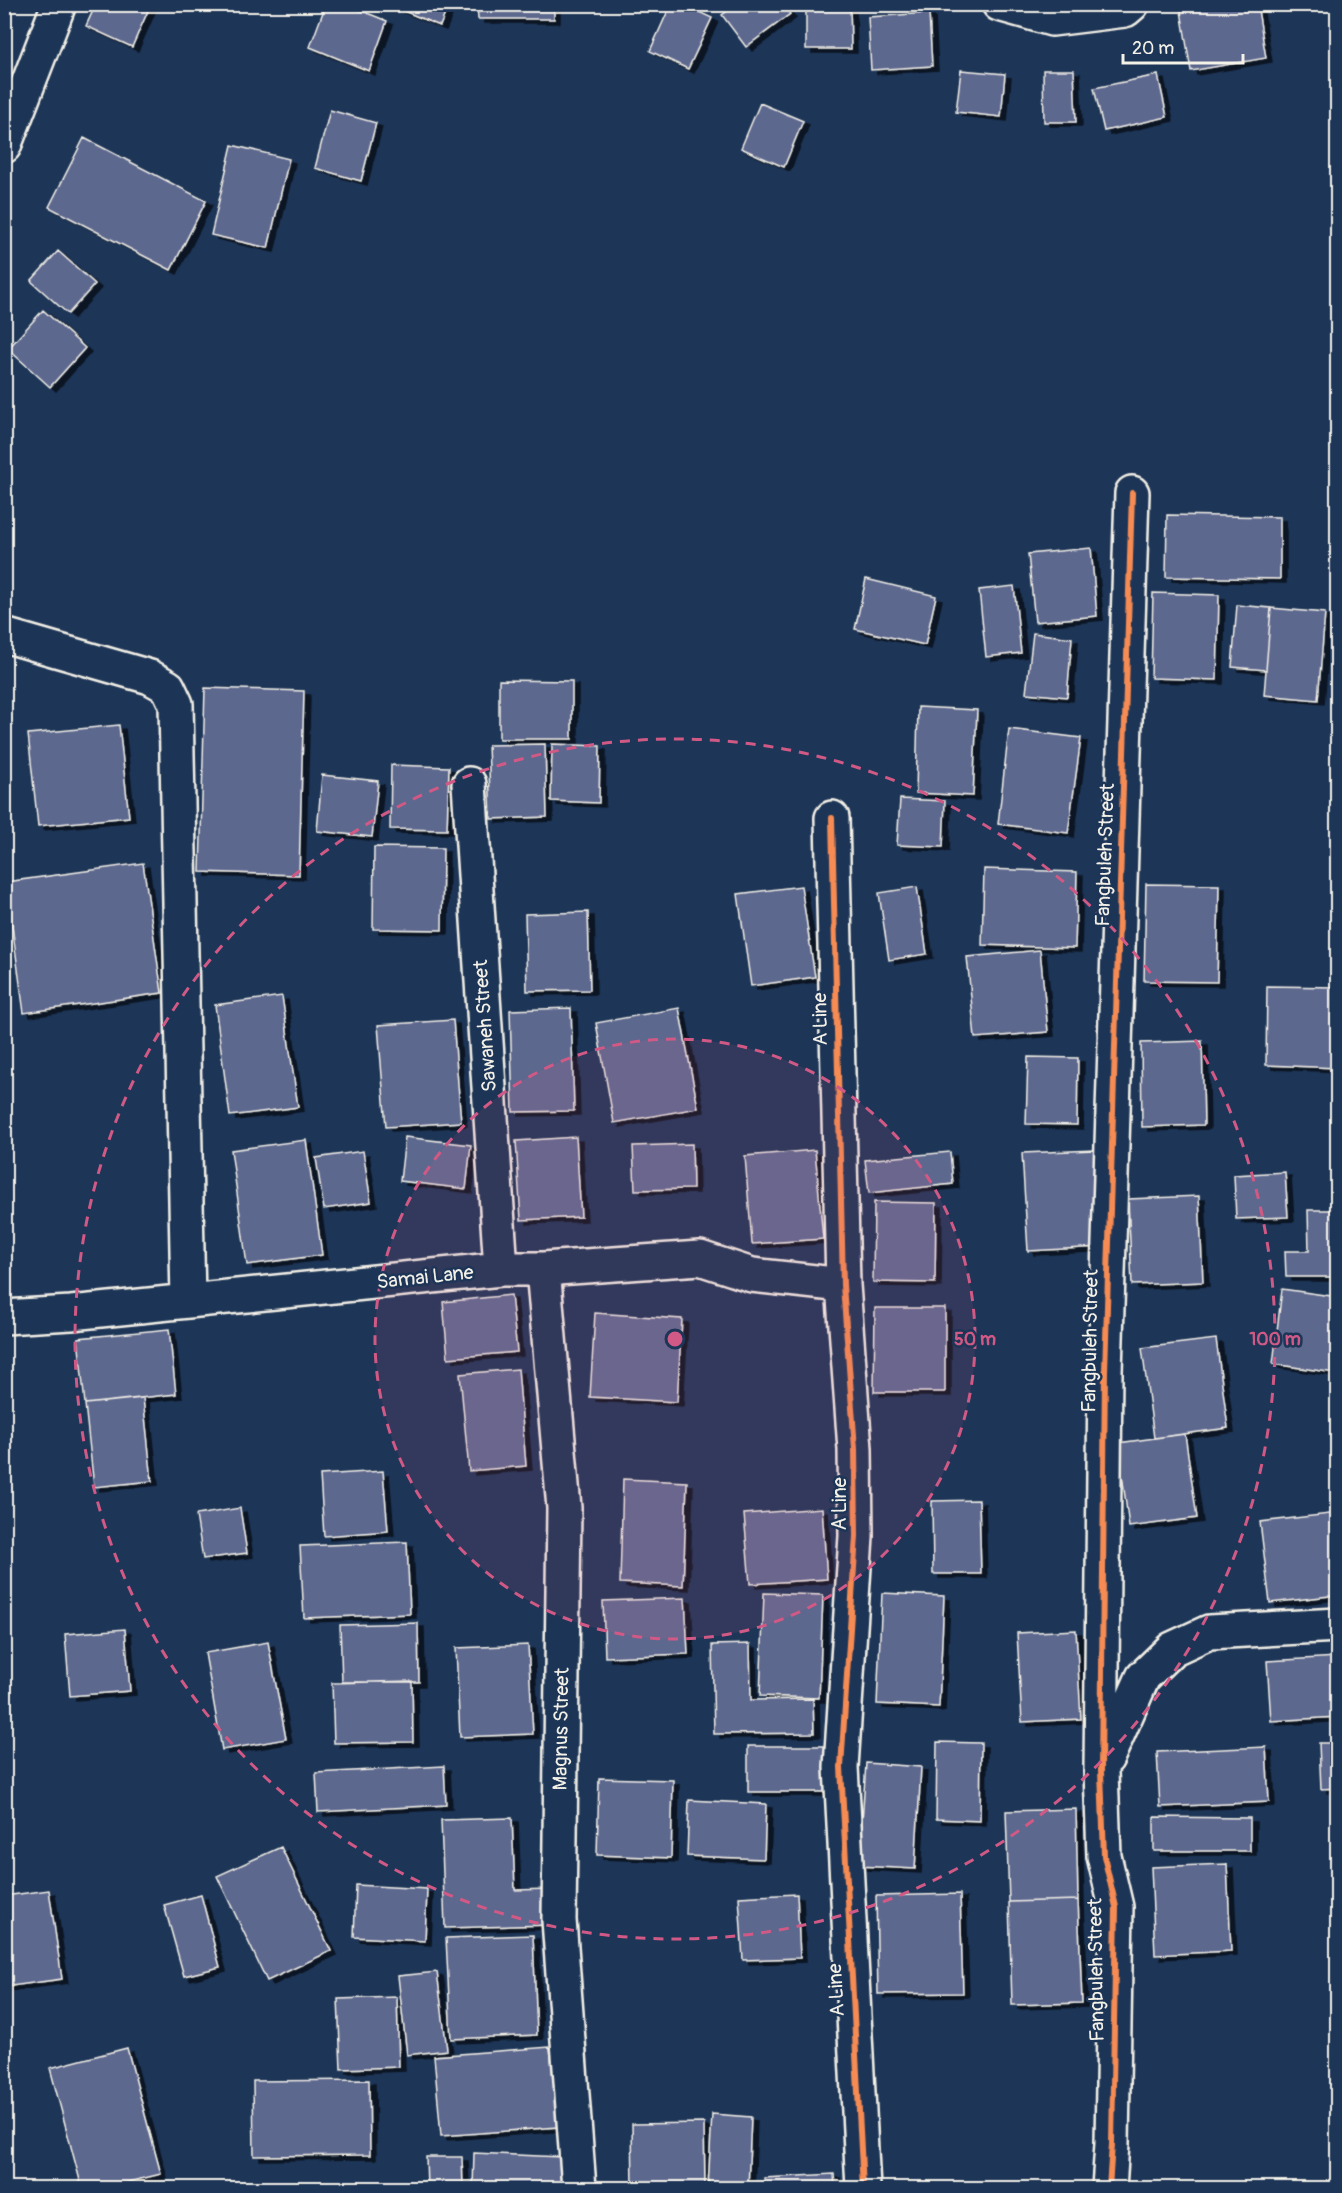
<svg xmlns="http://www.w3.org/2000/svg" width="1342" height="2193" font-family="Pangolin,sans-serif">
  <defs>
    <filter id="shadow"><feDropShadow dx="6" dy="4" stdDeviation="0" flood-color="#0009"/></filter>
  </defs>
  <rect width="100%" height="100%" fill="#1d3557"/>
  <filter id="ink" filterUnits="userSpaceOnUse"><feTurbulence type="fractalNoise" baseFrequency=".0167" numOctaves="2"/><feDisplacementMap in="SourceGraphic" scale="12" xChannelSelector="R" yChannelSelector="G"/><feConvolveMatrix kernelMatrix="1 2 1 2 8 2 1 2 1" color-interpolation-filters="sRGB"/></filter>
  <g filter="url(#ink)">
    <path fill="#5d678f" stroke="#f4f1e8" stroke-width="1.5" filter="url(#shadow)" d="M 96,4 L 151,4 L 132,47 L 86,26 Z
      M 326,4 L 345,4 L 387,21 L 369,71 L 310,47 Z
      M 393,4 L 449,4 L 440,26 L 392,6 Z
      M 477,4 L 554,4 L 554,19 L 478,19 Z
      M 671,4 L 682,4 L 712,18 L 688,69 L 650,51 Z
      M 737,4 L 782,4 L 790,14 L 746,47 L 722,15 Z
      M 806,4 L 850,4 L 851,49 L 806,49 Z
      M 1257,4 L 1266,58 L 1191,71 L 1180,5 Z
      M 929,13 L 932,66 L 871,70 L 868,17 Z
      M 961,70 L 1005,74 L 1001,117 L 956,112 Z
      M 1043,70 L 1074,70 L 1076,122 L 1044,122 Z
      M 1158,75 L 1167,117 L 1104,131 L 1094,88 Z
      M 760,103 L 803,121 L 784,167 L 741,148 Z
      M 330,110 L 376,123 L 361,181 L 315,168 Z
      M 84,138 L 206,201 L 171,270 L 49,207 Z
      M 232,145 L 289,159 L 268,248 L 211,235 Z
      M 58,251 L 95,284 L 68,314 L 31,281 Z
      M 43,310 L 85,348 L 50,387 L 8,349 Z
      M 1167,515 L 1280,517 L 1280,579 L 1166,577 Z
      M 1091,548 L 1097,616 L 1035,622 L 1028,554 Z
      M 866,579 L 936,596 L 925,645 L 855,629 Z
      M 1014,586 L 1021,653 L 986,657 L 979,590 Z
      M 1153,593 L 1219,595 L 1217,680 L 1151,678 Z
      M 1237,605 L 1271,608 L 1266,670 L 1232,667 Z
      M 1271,608 L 1325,613 L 1318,700 L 1264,695 Z
      M 1033,633 L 1072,638 L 1067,697 L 1026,693 Z
      M 499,680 L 572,681 L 572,739 L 499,739 Z
      M 205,688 L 304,691 L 299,875 L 200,872 Z
      M 918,707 L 977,710 L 973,796 L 916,793 Z
      M 119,725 L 129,817 L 38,826 L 28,734 Z
      M 1009,729 L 1081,738 L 1068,833 L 998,824 Z
      M 545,744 L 547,817 L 491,819 L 488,745 Z
      M 552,744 L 600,746 L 599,803 L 551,801 Z
      M 391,765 L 449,767 L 447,830 L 390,829 Z
      M 322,775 L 378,781 L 372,837 L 317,831 Z
      M 900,799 L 945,801 L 943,847 L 897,845 Z
      M 374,847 L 443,848 L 442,930 L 373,929 Z
      M 143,863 L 162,993 L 24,1013 L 6,882 Z
      M 984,869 L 1077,872 L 1075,948 L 982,945 Z
      M 1146,884 L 1219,885 L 1217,982 L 1144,981 Z
      M 801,886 L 815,977 L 751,986 L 738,894 Z
      M 917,887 L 927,954 L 889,960 L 879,893 Z
      M 588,912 L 590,990 L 527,991 L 525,914 Z
      M 1040,950 L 1048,1032 L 975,1038 L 967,957 Z
      M 1267,986 L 1338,987 L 1338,1068 L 1266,1065 Z
      M 282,996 L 298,1107 L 230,1116 L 215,1005 Z
      M 571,1008 L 574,1111 L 513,1112 L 510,1010 Z
      M 679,1008 L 698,1108 L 614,1123 L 596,1023 Z
      M 453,1020 L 461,1122 L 386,1127 L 378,1025 Z
      M 1202,1041 L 1204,1125 L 1142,1127 L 1141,1043 Z
      M 1028,1057 L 1078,1058 L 1077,1125 L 1026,1124 Z
      M 405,1137 L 471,1145 L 466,1189 L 400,1181 Z
      M 576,1137 L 581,1217 L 521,1220 L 516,1141 Z
      M 306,1140 L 322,1255 L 247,1265 L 231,1150 Z
      M 692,1144 L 693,1189 L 635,1190 L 633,1146 Z
      M 815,1150 L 823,1239 L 752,1244 L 745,1156 Z
      M 1095,1150 L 1101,1247 L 1028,1251 L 1022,1153 Z
      M 363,1151 L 371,1202 L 324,1209 L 316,1158 Z
      M 950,1152 L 953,1184 L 869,1193 L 865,1160 Z
      M 1285,1172 L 1288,1217 L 1236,1219 L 1234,1175 Z
      M 1199,1196 L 1203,1282 L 1132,1285 L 1128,1199 Z
      M 874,1202 L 936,1203 L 935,1283 L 873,1282 Z
      M 1308,1210 L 1338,1210 L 1338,1277 L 1286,1277 L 1285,1251 L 1309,1251 Z
      M 1282,1289 L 1338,1297 L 1338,1352 L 1335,1373 L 1273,1364 Z
      M 511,1295 L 517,1352 L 448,1358 L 443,1302 Z
      M 875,1308 L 945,1308 L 945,1392 L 874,1392 Z
      M 595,1313 L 682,1319 L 677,1402 L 590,1397 Z
      M 169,1329 L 176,1394 L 85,1404 L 78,1338 Z
      M 1216,1339 L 1228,1428 L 1154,1438 L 1142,1348 Z
      M 518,1369 L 526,1466 L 469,1471 L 460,1374 Z
      M 143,1398 L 152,1481 L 94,1487 L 85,1404 Z
      M 1185,1434 L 1197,1518 L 1129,1527 L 1118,1443 Z
      M 383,1471 L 388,1531 L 324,1536 L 320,1475 Z
      M 623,1479 L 687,1482 L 683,1586 L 620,1583 Z
      M 979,1500 L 981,1574 L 933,1574 L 932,1501 Z
      M 240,1508 L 247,1553 L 203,1559 L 196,1515 Z
      M 822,1508 L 827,1579 L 750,1584 L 744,1514 Z
      M 1338,1513 L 1338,1595 L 1270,1603 L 1260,1522 Z
      M 407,1542 L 410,1614 L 304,1618 L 300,1546 Z
      M 764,1593 L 823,1595 L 819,1698 L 760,1696 Z
      M 882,1593 L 944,1596 L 939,1707 L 877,1704 Z
      M 685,1598 L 688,1654 L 605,1657 L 603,1601 Z
      M 418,1623 L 419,1682 L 342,1682 L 340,1625 Z
      M 125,1629 L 130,1691 L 70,1696 L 65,1634 Z
      M 1076,1630 L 1081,1719 L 1022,1722 L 1017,1633 Z
      M 268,1642 L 286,1739 L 222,1750 L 205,1653 Z
      M 750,1644 L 751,1700 L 813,1699 L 814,1733 L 714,1734 L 712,1645 Z
      M 528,1645 L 533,1734 L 460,1737 L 456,1648 Z
      M 1338,1657 L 1338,1717 L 1271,1721 L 1267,1661 Z
      M 412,1681 L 413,1742 L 334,1743 L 332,1683 Z
      M 937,1742 L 981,1743 L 980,1821 L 936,1819 Z
      M 1319,1743 L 1338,1743 L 1338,1788 L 1321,1789 Z
      M 748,1746 L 825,1746 L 825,1792 L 748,1792 Z
      M 1266,1747 L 1269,1802 L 1160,1807 L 1157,1752 Z
      M 866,1763 L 921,1767 L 915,1869 L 859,1866 Z
      M 444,1766 L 446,1805 L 318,1812 L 316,1773 Z
      M 599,1778 L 673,1780 L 671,1858 L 597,1855 Z
      M 689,1800 L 766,1804 L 764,1859 L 687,1856 Z
      M 1076,1809 L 1078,1900 L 1009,1902 L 1006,1811 Z
      M 1154,1817 L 1250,1818 L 1250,1851 L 1154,1851 Z
      M 512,1818 L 515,1890 L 550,1889 L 551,1925 L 445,1928 L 441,1820 Z
      M 281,1847 L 331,1951 L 267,1981 L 217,1876 Z
      M 1227,1864 L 1231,1951 L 1155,1955 L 1151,1867 Z
      M 356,1885 L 427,1889 L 425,1941 L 354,1937 Z
      M 49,1890 L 62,1979 L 4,1987 L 4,1896 Z
      M 797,1894 L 800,1958 L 743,1960 L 739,1897 Z
      M 960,1894 L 963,1993 L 878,1994 L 876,1896 Z
      M 201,1895 L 220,1967 L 184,1976 L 164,1905 Z
      M 1078,1900 L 1082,2003 L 1012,2005 L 1009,1902 Z
      M 533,1935 L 537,2035 L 451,2039 L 446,1938 Z
      M 437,1972 L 447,2050 L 407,2055 L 398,1976 Z
      M 397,1997 L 399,2067 L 341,2069 L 338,1999 Z
      M 550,2047 L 558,2127 L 441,2136 L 434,2056 Z
      M 127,2048 L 161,2174 L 104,2188 L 82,2188 L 50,2068 Z
      M 369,2080 L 370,2155 L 254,2156 L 253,2081 Z
      M 712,2114 L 751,2117 L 748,2188 L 708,2188 Z
      M 704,2123 L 705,2188 L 633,2188 L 632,2124 Z
      M 474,2153 L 562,2157 L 561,2188 L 473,2188 Z
      M 426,2157 L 462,2157 L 463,2188 L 427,2188 Z
      M 834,2174 L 835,2188 L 765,2188 L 764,2178 Z"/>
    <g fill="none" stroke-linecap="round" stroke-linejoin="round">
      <defs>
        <path id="street" d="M 999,4 L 1052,19 L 1125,10 L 1132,4
          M 4,635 L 150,677 L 168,687 L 176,704 L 188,1301
          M 469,784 L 501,1269
          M 832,818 L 843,1285 L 855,1449 L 856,1536 L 841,1767 L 863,2188
          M 543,1269 L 564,1508 L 559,1920 L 579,2188
          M 4,1317 L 71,1313 L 501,1269 L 543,1269 L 700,1258 L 752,1275 L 843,1285
          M 1107,1758 L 1143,1677 L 1172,1649 L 1209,1632 L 1338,1625
          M 1109,2188 L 1112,2144 L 1116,1907 L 1104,1856 L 1101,1771 L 1105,1372 L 1132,493"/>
        <path id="secondary" d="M 4,146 L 59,4"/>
      </defs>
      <use href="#street" stroke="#f4f1e8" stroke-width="38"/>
      <use href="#secondary" stroke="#f4f1e8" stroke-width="38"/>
      <use href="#street" stroke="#1d3557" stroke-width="33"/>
      <use href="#secondary" stroke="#1d3557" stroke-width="33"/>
      <defs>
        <path id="cycleway" d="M 832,818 L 843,1285 L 855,1449 L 856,1536 L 841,1767 L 863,2188
          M 1109,2188 L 1112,2144 L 1116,1907 L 1104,1856 L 1101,1771 L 1105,1372 L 1132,493"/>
      </defs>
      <use href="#cycleway" stroke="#1d3557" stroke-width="10"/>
      <use href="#cycleway" stroke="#f68b52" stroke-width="6"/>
    </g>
  </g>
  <circle cx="675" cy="1339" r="300" fill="#d15985" fill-opacity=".12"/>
  <g fill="none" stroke="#d15985" stroke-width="3" stroke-dasharray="10 8">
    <circle cx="675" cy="1339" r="300"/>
    <circle cx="675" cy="1339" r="600"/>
  </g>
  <g text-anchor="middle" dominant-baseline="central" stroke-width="5" stroke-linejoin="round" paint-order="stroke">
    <g font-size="20" fill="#f4f1e8" stroke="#1d3557">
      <text transform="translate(1105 855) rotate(-88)">Fangbuleh Street</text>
      <text transform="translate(820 1019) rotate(-91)">A Line</text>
      <text transform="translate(485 1026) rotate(-94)">Sawaneh Street</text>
      <text transform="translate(425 1277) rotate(-6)">Samai Lane</text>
      <text transform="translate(1090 1341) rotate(-89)">Fangbuleh Street</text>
      <text transform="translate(839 1504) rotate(-90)">A Line</text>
      <text transform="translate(561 1729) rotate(-89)">Magnus Street</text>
      <text transform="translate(1096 1970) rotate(-91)">Fangbuleh Street</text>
      <text transform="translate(836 1990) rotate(-93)">A Line</text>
    </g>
  </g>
  <circle cx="675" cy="1339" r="9" fill="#d15985" stroke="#1d3557" stroke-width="3"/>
  <g font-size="18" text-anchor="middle" font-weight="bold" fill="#d15985" stroke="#1d3557" stroke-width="5" stroke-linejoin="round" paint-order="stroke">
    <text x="975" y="1345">50 m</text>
    <text x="1275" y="1345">100 m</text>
  </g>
  <rect width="1342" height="2193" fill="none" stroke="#1d3557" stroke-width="24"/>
  <rect x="12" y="12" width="1318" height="2169" fill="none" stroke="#f4f1e8" stroke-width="2" filter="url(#ink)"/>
  <path d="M1123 54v9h120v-9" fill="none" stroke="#f4f1e8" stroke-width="3"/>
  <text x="1132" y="54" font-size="18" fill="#f4f1e8" stroke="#1d3557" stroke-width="4.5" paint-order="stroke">20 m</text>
</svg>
